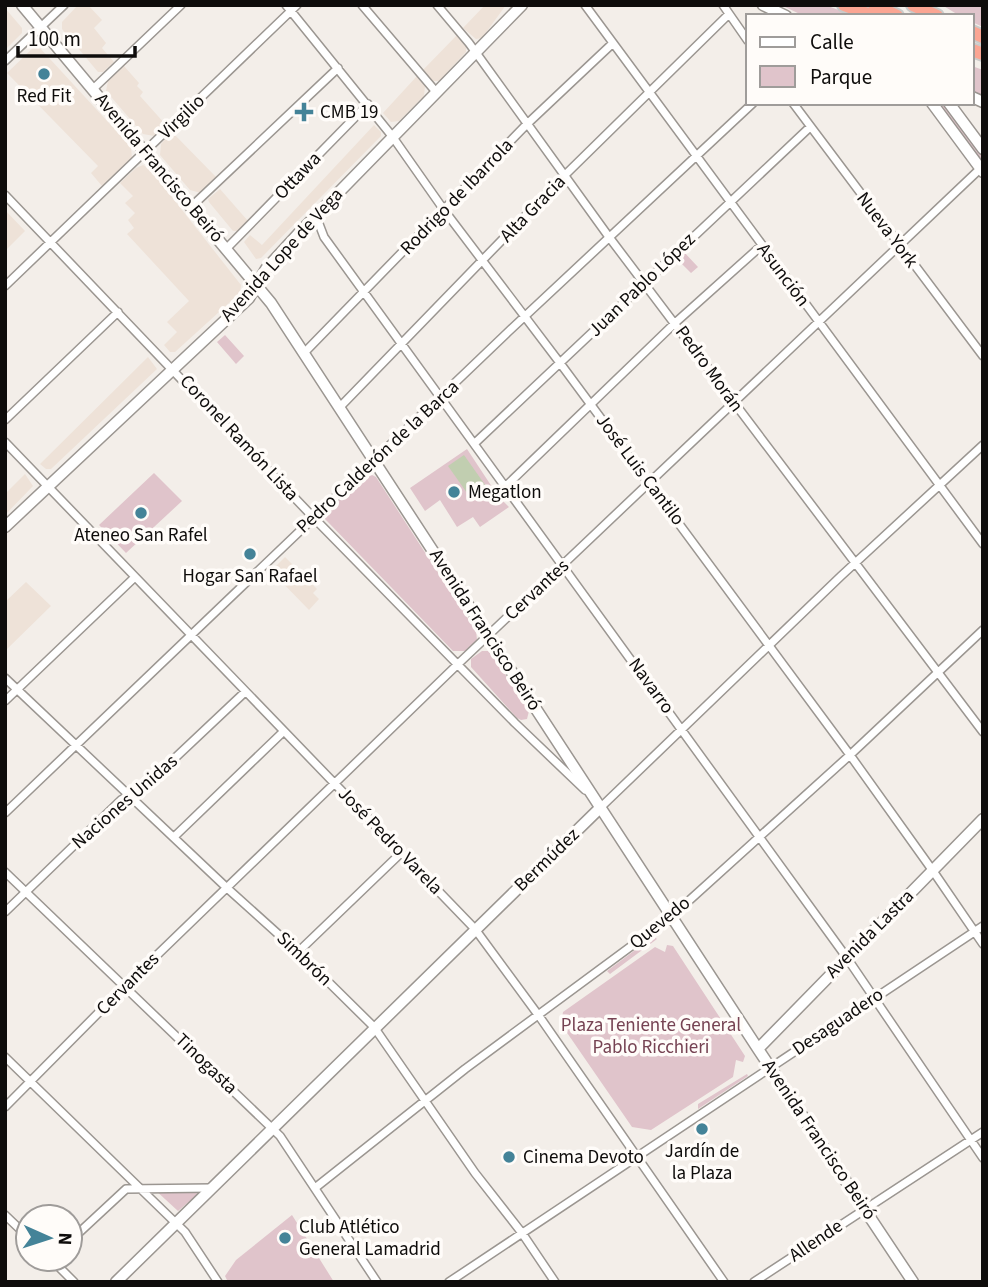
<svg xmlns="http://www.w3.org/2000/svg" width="988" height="1287" font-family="'Source Sans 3',sans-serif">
  <rect width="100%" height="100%" fill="#f3eee9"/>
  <path fill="#eee2d8" d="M 78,5 L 88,5 L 102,20 L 94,28 L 106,43 L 102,48 L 114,62 L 103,72 L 98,72 L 62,29 L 62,22 Z
    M 485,5 L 506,5 L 482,38 L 476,39 L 463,28 Z
    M 5,8 L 22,28 L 22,33 L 5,50 Z
    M 457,35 L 466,45 L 466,52 L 439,81 L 432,81 L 422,71 Z
    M 35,46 L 39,47 L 131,147 L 132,158 L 102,186 L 91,173 L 98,166 L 7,73 Z
    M 124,66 L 139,83 L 137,86 L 143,92 L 140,96 L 166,125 L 154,136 L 143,134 L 106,91 L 108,81 Z
    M 417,76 L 425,86 L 424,96 L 399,121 L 391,122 L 383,113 Z
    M 374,125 L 381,132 L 381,136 L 261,258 L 256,259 L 244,242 L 250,235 L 262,245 Z
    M 172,132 L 217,178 L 201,193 L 190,190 L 160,155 L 161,144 Z
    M 143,165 L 149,168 L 241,285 L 240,293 L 175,352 L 170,352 L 164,345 L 177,332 L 167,322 L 189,301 L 127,234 L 134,228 L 128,220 L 135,213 L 125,203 L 133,196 L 120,183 L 136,168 Z
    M 220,189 L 248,221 L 238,231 L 233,231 L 209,202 L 208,199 Z
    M 5,210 L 25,231 L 5,251 Z
    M 148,357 L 157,369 L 51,469 L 46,469 L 40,464 Z
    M 25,474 L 33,486 L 5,515 L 5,494 Z
    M 285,557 L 317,589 L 313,593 L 319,599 L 309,610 L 271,571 Z
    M 26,582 L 51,606 L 5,651 L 5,602 Z"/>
  <path fill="#e0c4cb" d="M 781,5 L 825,5 L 855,16 L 804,16 Z
    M 942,5 L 983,5 L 983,27 L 972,22 L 972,16 L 960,16 Z
    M 972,66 L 983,70 L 983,97 L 972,92 Z
    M 932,103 L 949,103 L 983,149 L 983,172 Z
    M 683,251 L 698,267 L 691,273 L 676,258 Z
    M 225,335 L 244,356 L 236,364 L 217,342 Z
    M 467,449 L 498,496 L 509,507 L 480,527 L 473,517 L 457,527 L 440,500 L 425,511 L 410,488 Z
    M 154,473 L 182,501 L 126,553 L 99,525 Z
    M 370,474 L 376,477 L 476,631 L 477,640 L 465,651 L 453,651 L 325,519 L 327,510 L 365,475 Z
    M 482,651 L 489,651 L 492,654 L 529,711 L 527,719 L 521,720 L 517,718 L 471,667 L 471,659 Z
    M 654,936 L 657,939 L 610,974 L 607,971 Z
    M 667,945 L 673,946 L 745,1056 L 743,1062 L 736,1060 L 733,1077 L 651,1130 L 632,1127 L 561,1024 L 563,1012 L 655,947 L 665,952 Z
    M 747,1074 L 748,1076 L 698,1109 L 698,1104 Z
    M 153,1188 L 200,1192 L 178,1211 Z
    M 292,1215 L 334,1282 L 228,1282 L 225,1276 L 236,1260 Z"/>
  <path fill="#c1ceb0" d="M 464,455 L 488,489 L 472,500 L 448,466 Z"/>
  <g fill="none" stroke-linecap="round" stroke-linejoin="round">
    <defs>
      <path id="street" d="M 286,5 L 392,136 L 444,210 L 560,363 L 850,755 L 933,871 L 983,944
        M 362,5 L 437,93
        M 437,5 L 469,43 L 609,237 L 983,732
        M 585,5 L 983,544
        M 723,5 L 748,41
        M 5,61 L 64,5
        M 93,89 L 181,5
        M 793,103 L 983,356
        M 5,195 L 313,517 L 515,723 L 585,790
        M 192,206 L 338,68
        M 316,216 L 324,237 L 847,958 L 983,1158
        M 227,248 L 368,104
        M 5,286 L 297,5
        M 304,353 L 526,125 L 613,43
        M 339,408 L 565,175 L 729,14
        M 5,420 L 118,312
        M 5,442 L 475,929 L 539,1016 L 724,1282
        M 475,443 L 810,127
        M 506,486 L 675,323 L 761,246
        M 5,678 L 227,888 L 298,952 L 374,1027 L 475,1173 L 522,1233 L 555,1282
        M 5,701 L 135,577
        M 601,807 L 841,576 L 983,445
        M 5,813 L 508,332 L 753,103
        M 175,836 L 283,732
        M 5,872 L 280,1136 L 377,1282
        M 5,912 L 121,800 L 141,790 L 245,692
        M 298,952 L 401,853
        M 5,1057 L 185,1232 L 218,1282
        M 5,1107 L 125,986 L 458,664 L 983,166
        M 315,1188 L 465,1069 L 672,916 L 850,755 L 983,630
        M 5,1215 L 28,1237
        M 70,1241 L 126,1189 L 212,1188
        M 51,1259 L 74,1282
        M 449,1282 L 983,926
        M 754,1282 L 983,1132"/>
      <path id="secondary" d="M 22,5 L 271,303 L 758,1049 L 913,1282
        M 763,5 L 786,16
        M 972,97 L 983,102
        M 932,103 L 983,172
        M 949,103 L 983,149
        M 5,527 L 249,298 L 266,269 L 300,232 L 522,5
        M 758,1049 L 983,819
        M 116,1282 L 601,807"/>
      <path id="highway" d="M 844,5 L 873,16
        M 874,5 L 897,16
        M 913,5 L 937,16
        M 972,32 L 983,37
        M 972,50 L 983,54"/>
    </defs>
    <use href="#street" stroke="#9b9691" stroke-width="10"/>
    <use href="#secondary" stroke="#9b9691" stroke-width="13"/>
    <use href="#highway" stroke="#cacac9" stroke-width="16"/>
    <use href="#street" stroke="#fff" stroke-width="7"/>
    <use href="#secondary" stroke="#fff" stroke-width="10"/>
    <use href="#highway" stroke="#fba593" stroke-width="12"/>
  </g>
  <g fill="#448398" stroke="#fffcf9" stroke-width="2.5">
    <circle cx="44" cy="74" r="7"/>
    <path d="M300.5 101.5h7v7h7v7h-7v7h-7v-7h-7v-7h7z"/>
    <circle cx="454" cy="492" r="7"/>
    <circle cx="141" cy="513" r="7"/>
    <circle cx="250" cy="554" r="7"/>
    <circle cx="702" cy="1129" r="7"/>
    <circle cx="509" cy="1157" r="7"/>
    <circle cx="285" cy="1238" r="7"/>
  </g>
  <g text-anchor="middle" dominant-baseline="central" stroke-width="7" stroke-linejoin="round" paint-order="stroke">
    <g font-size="19" fill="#0e0c0b" stroke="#fffcf9">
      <text x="44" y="96">Red Fit</text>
      <text x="320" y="112" text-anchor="start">CMB 19</text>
      <text x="468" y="492" text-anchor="start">Megatlon</text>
      <text x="141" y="535">Ateneo San Rafel</text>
      <text x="250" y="576">Hogar San Rafael</text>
      <text x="702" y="1151">Jardín de<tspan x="702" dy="22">la Plaza</tspan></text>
      <text x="523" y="1157" text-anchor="start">Cinema Devoto</text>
      <text x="299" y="1227" text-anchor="start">Club Atlético<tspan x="299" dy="22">General Lamadrid</tspan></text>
    </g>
    <g font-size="19" fill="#0e0c0b" stroke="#fffcf9">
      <text transform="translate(182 117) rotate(-44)">Virgilio</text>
      <text transform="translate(159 168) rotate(50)">Avenida Francisco Beiró</text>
      <text transform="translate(298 176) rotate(-46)">Ottawa</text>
      <text transform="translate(457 197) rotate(-46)">Rodrigo de Ibarrola</text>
      <text transform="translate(533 209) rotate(-46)">Alta Gracia</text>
      <text transform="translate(887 230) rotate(53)">Nueva York</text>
      <text transform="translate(282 255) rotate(-48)">Avenida Lope de Vega</text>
      <text transform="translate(783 275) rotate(53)">Asunción</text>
      <text transform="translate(642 285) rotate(-44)">Juan Pablo López</text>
      <text transform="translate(709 369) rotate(54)">Pedro Morán</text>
      <text transform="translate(239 438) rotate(47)">Coronel Ramón Lista</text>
      <text transform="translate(378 457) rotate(-43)">Pedro Calderón de la Barca</text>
      <text transform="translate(640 470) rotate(53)">José Luis Cantilo</text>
      <text transform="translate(537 590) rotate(-43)">Cervantes</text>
      <text transform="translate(485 630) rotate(57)">Avenida Francisco Beiró</text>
      <text transform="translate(651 686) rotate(54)">Navarro</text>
      <text transform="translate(125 802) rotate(-41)">Naciones Unidas</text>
      <text transform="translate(390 841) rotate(46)">José Pedro Varela</text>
      <text transform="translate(547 860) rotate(-44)">Bermúdez</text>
      <text transform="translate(660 923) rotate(-39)">Quevedo</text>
      <text transform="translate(870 934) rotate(-45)">Avenida Lastra</text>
      <text transform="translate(304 959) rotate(44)">Simbrón</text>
      <text transform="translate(128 984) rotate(-45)">Cervantes</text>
      <text transform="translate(838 1022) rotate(-34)">Desaguadero</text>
      <text transform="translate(206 1064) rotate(44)">Tinogasta</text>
      <text transform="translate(819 1140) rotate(56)">Avenida Francisco Beiró</text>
      <text transform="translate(816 1241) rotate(-34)">Allende</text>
    </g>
    <g font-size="19" fill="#764353" stroke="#fffcf9">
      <text x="651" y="1025">Plaza Teniente General<tspan x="651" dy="22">Pablo Ricchieri</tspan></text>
    </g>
  </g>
  <rect width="988" height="1287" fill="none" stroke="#0e0c0b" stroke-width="14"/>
  <rect x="746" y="14" width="228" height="91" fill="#fffcf9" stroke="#9f9c9a" stroke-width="2"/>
  <rect x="760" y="37" width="35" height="10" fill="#ffffff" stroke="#9f9c9a" stroke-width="2"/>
  <text x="810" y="49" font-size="21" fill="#0e0c0b">Calle</text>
  <rect x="760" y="66" width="35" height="21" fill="#e0c4cb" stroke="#9f9c9a" stroke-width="2"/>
  <text x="810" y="84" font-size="21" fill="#0e0c0b">Parque</text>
  <g transform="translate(49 1238) rotate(93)"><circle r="33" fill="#fffcf9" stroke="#9f9c9a" stroke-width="2"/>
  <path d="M0-5L12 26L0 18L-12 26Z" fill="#448398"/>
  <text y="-10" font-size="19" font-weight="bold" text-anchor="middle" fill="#0e0c0b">N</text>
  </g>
  <path d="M18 46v10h117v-10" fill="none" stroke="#0e0c0b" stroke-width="3.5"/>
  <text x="28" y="46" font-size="21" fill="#0e0c0b" stroke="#fffcf9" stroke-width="5" paint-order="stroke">100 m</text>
</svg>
